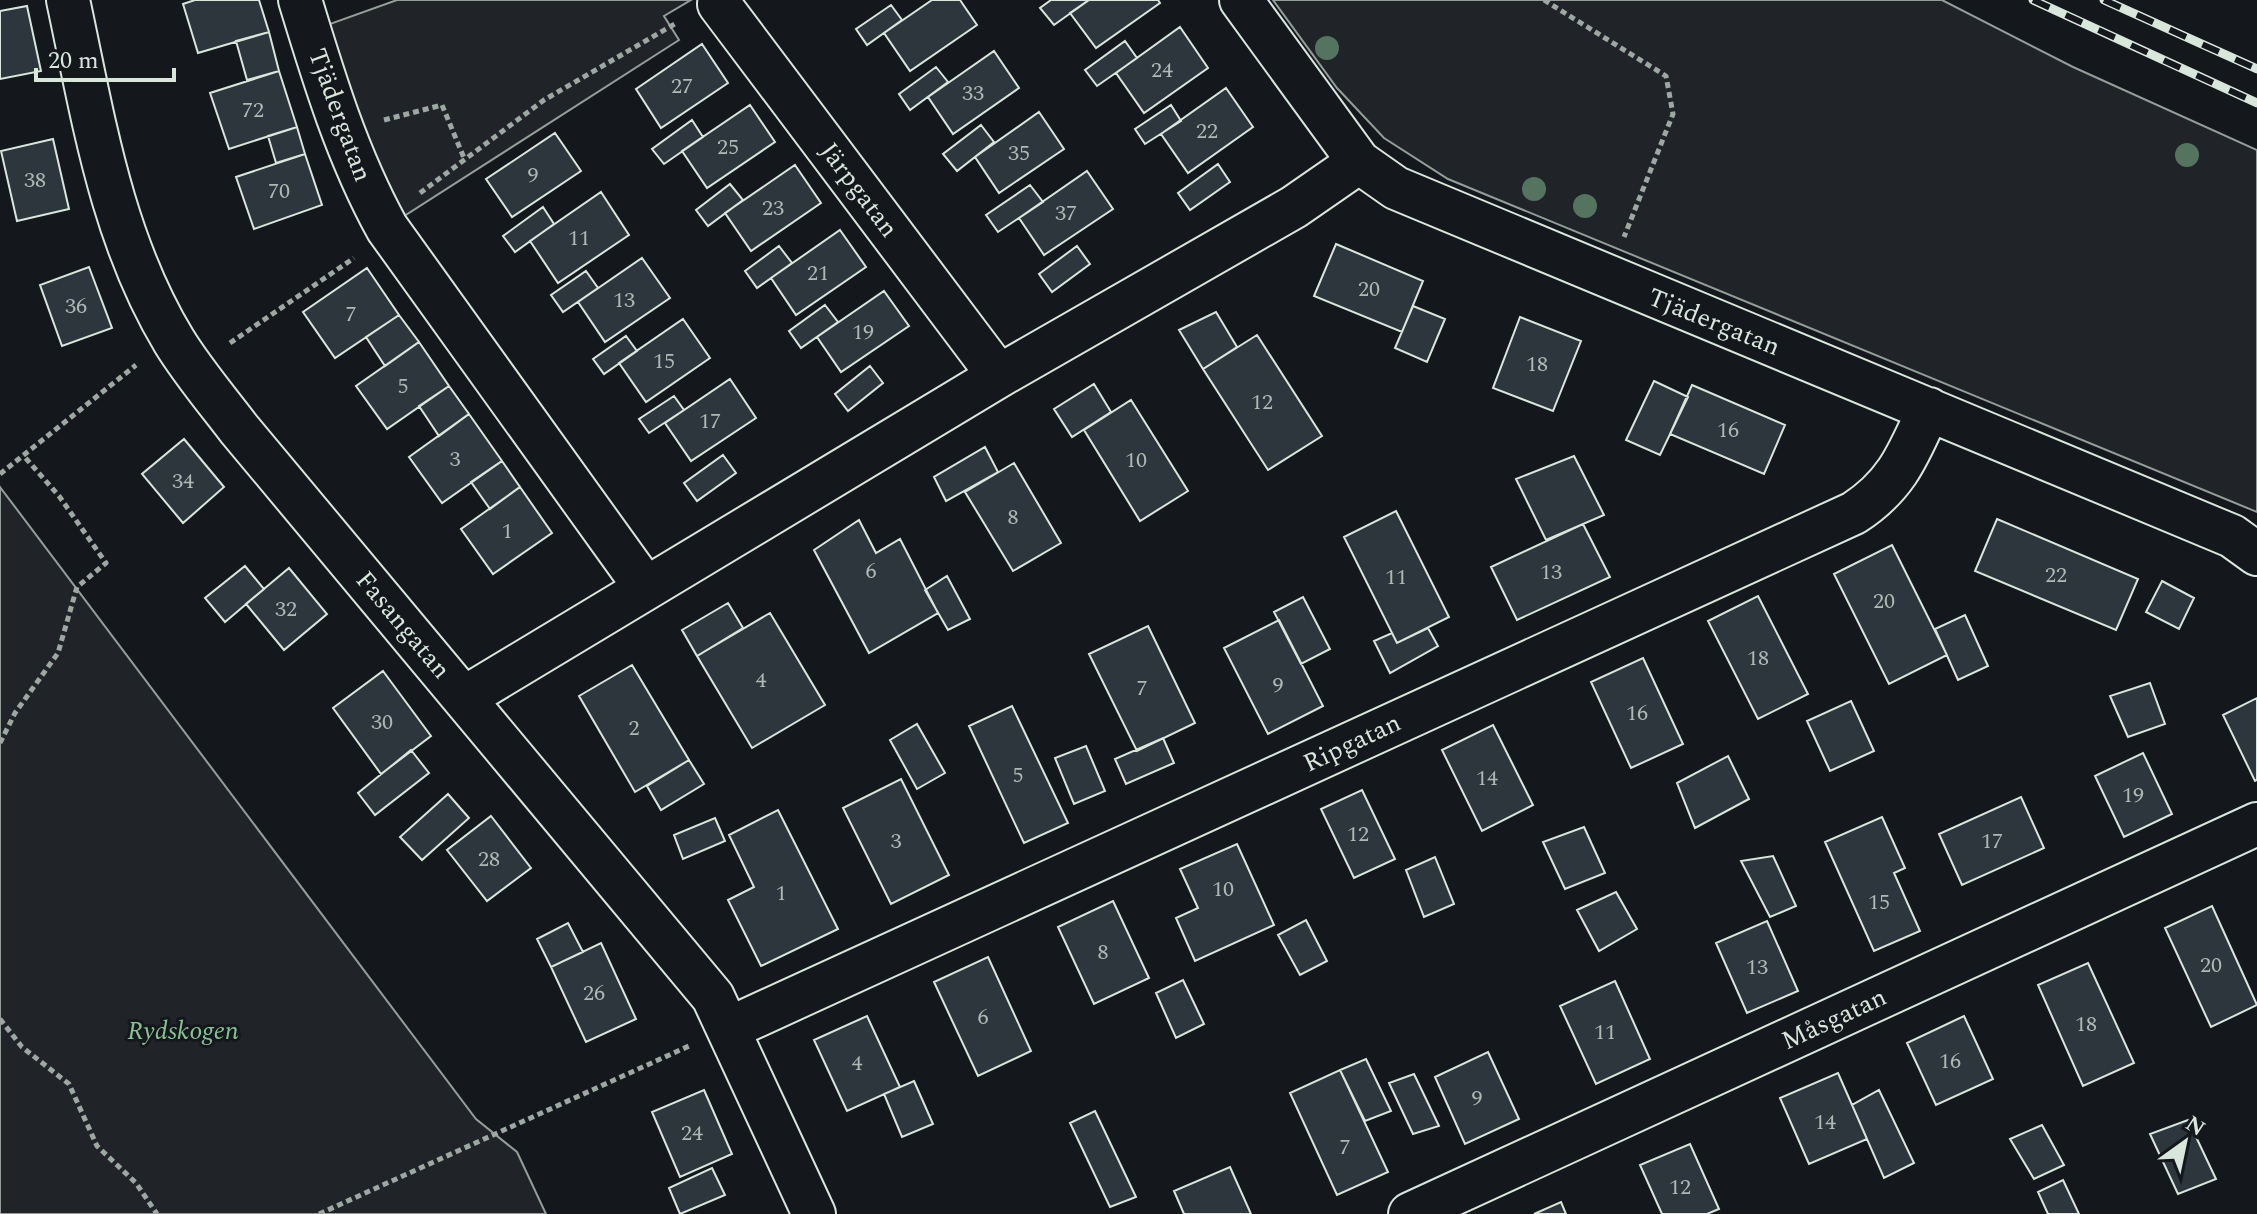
<svg xmlns="http://www.w3.org/2000/svg" width="2257" height="1214" font-family="Spectral,serif">
  <rect width="100%" height="100%" fill="#14181c"/>
  <path fill="#202428" stroke="#939e99" stroke-width="2" d="M 397,0 L 691,0 L 664,16 L 679,40 L 401,218 L 374,168 L 327,25 Z
    M 1273,0 L 1942,0 L 2073,67 L 2257,150 L 2257,512 L 1448,179 L 1384,138 L 1337,88 Z
    M 0,487 L 476,1119 L 517,1152 L 546,1214 L 0,1214 Z"/>
  <path fill="#2c363c" stroke="#d8e6dc" stroke-width="2" d="M 195,0 L 259,0 L 269,32 L 198,53 L 183,4 Z
    M 932,0 L 960,0 L 977,25 L 910,71 L 884,33 Z
    M 1051,0 L 1089,0 L 1054,25 L 1040,8 Z
    M 1089,0 L 1158,0 L 1160,3 L 1096,48 L 1070,13 Z
    M 891,5 L 902,20 L 867,45 L 856,29 Z
    M 27,6 L 41,71 L 0,79 L 0,11 Z
    M 1180,27 L 1208,68 L 1144,113 L 1116,73 Z
    M 269,32 L 279,71 L 247,80 L 236,41 Z
    M 1125,41 L 1137,58 L 1097,86 L 1085,70 Z
    M 702,44 L 728,83 L 661,128 L 636,89 Z
    M 994,51 L 1019,88 L 953,134 L 928,97 Z
    M 936,67 L 948,82 L 910,110 L 899,94 Z
    M 279,71 L 297,127 L 229,149 L 210,93 Z
    M 1226,88 L 1253,127 L 1188,173 L 1161,134 Z
    M 750,105 L 775,142 L 707,188 L 682,151 Z
    M 1171,105 L 1181,121 L 1145,144 L 1135,129 Z
    M 1039,112 L 1064,149 L 999,193 L 975,157 Z
    M 692,120 L 703,137 L 664,164 L 652,149 Z
    M 981,125 L 994,142 L 957,171 L 943,154 Z
    M 297,127 L 305,154 L 276,163 L 268,136 Z
    M 555,133 L 581,171 L 512,217 L 486,179 Z
    M 53,139 L 69,209 L 17,221 L 1,151 Z
    M 305,154 L 322,205 L 254,229 L 236,177 Z
    M 1218,164 L 1230,182 L 1190,210 L 1178,193 Z
    M 795,165 L 821,203 L 751,251 L 725,213 Z
    M 1087,171 L 1113,209 L 1044,255 L 1019,218 Z
    M 730,184 L 743,200 L 708,226 L 696,210 Z
    M 1030,185 L 1043,202 L 998,232 L 986,215 Z
    M 601,192 L 629,235 L 558,283 L 530,241 Z
    M 543,207 L 554,224 L 515,252 L 503,236 Z
    M 840,230 L 866,267 L 796,315 L 771,278 Z
    M 1336,244 L 1423,281 L 1402,332 L 1314,296 Z
    M 779,246 L 792,263 L 757,288 L 745,271 Z
    M 1077,246 L 1090,264 L 1052,292 L 1039,274 Z
    M 642,258 L 670,298 L 605,342 L 578,302 Z
    M 89,267 L 112,328 L 62,346 L 40,285 Z
    M 367,268 L 399,315 L 335,358 L 303,312 Z
    M 586,271 L 598,288 L 563,312 L 551,295 Z
    M 884,291 L 909,326 L 841,372 L 817,337 Z
    M 825,305 L 838,322 L 801,348 L 789,331 Z
    M 1413,306 L 1445,319 L 1427,362 L 1395,348 Z
    M 1216,312 L 1237,347 L 1203,369 L 1179,330 Z
    M 399,315 L 419,342 L 385,366 L 366,337 Z
    M 1520,317 L 1581,341 L 1553,411 L 1493,388 Z
    M 683,319 L 710,358 L 646,402 L 619,363 Z
    M 1257,335 L 1322,436 L 1268,470 L 1203,369 Z
    M 626,336 L 637,351 L 604,374 L 593,359 Z
    M 419,342 L 449,386 L 387,429 L 356,386 Z
    M 870,366 L 883,383 L 848,411 L 835,394 Z
    M 730,379 L 756,418 L 691,461 L 665,423 Z
    M 1654,381 L 1688,397 L 1660,455 L 1626,440 Z
    M 1094,384 L 1111,412 L 1072,437 L 1054,409 Z
    M 1692,385 L 1785,425 L 1764,474 L 1670,434 Z
    M 449,386 L 469,414 L 439,436 L 419,406 Z
    M 674,396 L 684,410 L 649,433 L 639,419 Z
    M 1131,400 L 1188,491 L 1140,521 L 1084,430 Z
    M 469,414 L 502,461 L 442,503 L 409,457 Z
    M 184,439 L 224,487 L 183,523 L 142,474 Z
    M 985,447 L 998,472 L 946,501 L 934,477 Z
    M 723,455 L 736,473 L 697,501 L 684,483 Z
    M 1574,456 L 1604,515 L 1546,540 L 1516,479 Z
    M 502,461 L 520,487 L 490,509 L 471,482 Z
    M 1014,463 L 1061,543 L 1013,571 L 965,492 Z
    M 520,487 L 552,533 L 493,574 L 461,529 Z
    M 1396,511 L 1449,617 L 1397,643 L 1344,537 Z
    M 1997,519 L 2138,579 L 2116,630 L 1975,571 Z
    M 859,520 L 876,553 L 900,539 L 938,613 L 869,653 L 814,550 Z
    M 1583,524 L 1610,577 L 1517,620 L 1491,567 Z
    M 1892,545 L 1947,655 L 1889,684 L 1834,574 Z
    M 245,566 L 264,589 L 225,622 L 205,598 Z
    M 289,568 L 327,614 L 284,650 L 246,604 Z
    M 947,576 L 970,619 L 948,630 L 925,590 Z
    M 2162,581 L 2194,598 L 2179,629 L 2146,612 Z
    M 1758,596 L 1808,694 L 1758,719 L 1708,621 Z
    M 1303,597 L 1330,649 L 1301,664 L 1274,612 Z
    M 728,603 L 743,628 L 697,656 L 682,630 Z
    M 770,613 L 825,705 L 752,748 L 697,656 Z
    M 1965,615 L 1988,666 L 1958,680 L 1935,629 Z
    M 1279,620 L 1323,706 L 1268,734 L 1224,648 Z
    M 1148,626 L 1195,723 L 1137,751 L 1089,654 Z
    M 1428,628 L 1438,646 L 1390,673 L 1374,641 L 1392,633 L 1397,643 Z
    M 1643,658 L 1683,744 L 1631,768 L 1591,682 Z
    M 632,665 L 689,760 L 635,792 L 579,696 Z
    M 383,671 L 431,736 L 381,774 L 333,708 Z
    M 2150,683 L 2165,724 L 2128,737 L 2110,696 Z
    M 2257,698 L 2257,780 L 2255,781 L 2223,715 Z
    M 1851,701 L 1874,751 L 1830,771 L 1807,721 Z
    M 1012,706 L 1068,823 L 1024,843 L 969,726 Z
    M 917,724 L 945,773 L 917,789 L 890,740 Z
    M 1493,725 L 1533,805 L 1482,831 L 1442,750 Z
    M 1163,738 L 1174,763 L 1126,784 L 1115,759 Z
    M 1086,746 L 1105,791 L 1074,804 L 1055,758 Z
    M 411,750 L 429,773 L 375,815 L 358,793 Z
    M 2143,753 L 2172,814 L 2124,837 L 2095,776 Z
    M 1728,756 L 1749,799 L 1695,828 L 1677,783 Z
    M 689,760 L 704,784 L 661,810 L 647,786 Z
    M 901,779 L 949,875 L 891,904 L 843,808 Z
    M 1362,790 L 1395,859 L 1354,878 L 1321,809 Z
    M 448,794 L 469,818 L 422,860 L 400,837 Z
    M 2021,797 L 2044,848 L 1962,885 L 1939,834 Z
    M 778,810 L 838,929 L 761,966 L 728,900 L 754,887 L 729,835 Z
    M 491,816 L 531,868 L 487,901 L 447,850 Z
    M 1882,817 L 1905,868 L 1894,873 L 1920,931 L 1874,951 L 1825,842 Z
    M 715,818 L 725,841 L 683,859 L 674,835 Z
    M 1584,827 L 1605,873 L 1565,889 L 1543,842 Z
    M 1237,844 L 1274,925 L 1195,961 L 1176,918 L 1198,908 L 1180,869 Z
    M 1773,856 L 1796,906 L 1770,917 L 1741,861 Z
    M 1435,857 L 1454,904 L 1424,917 L 1406,870 Z
    M 1616,892 L 1637,929 L 1599,951 L 1577,910 Z
    M 1113,901 L 1149,978 L 1094,1004 L 1058,927 Z
    M 2212,906 L 2257,1005 L 2211,1027 L 2165,928 Z
    M 1306,920 L 1327,961 L 1300,975 L 1278,935 Z
    M 1767,921 L 1798,991 L 1747,1013 L 1716,943 Z
    M 568,923 L 583,952 L 551,967 L 537,939 Z
    M 601,943 L 636,1019 L 586,1042 L 551,967 Z
    M 988,957 L 1031,1051 L 978,1076 L 934,982 Z
    M 2088,963 L 2134,1063 L 2083,1086 L 2038,985 Z
    M 1183,980 L 1204,1024 L 1176,1038 L 1156,993 Z
    M 1615,981 L 1650,1059 L 1596,1084 L 1560,1006 Z
    M 867,1016 L 900,1087 L 847,1111 L 814,1040 Z
    M 1964,1016 L 1993,1079 L 1936,1105 L 1907,1043 Z
    M 1488,1052 L 1519,1119 L 1465,1144 L 1435,1077 Z
    M 1366,1059 L 1391,1111 L 1365,1121 L 1340,1070 Z
    M 1340,1070 L 1388,1172 L 1337,1195 L 1290,1093 Z
    M 1838,1073 L 1867,1139 L 1809,1164 L 1780,1098 Z
    M 1414,1074 L 1439,1126 L 1413,1134 L 1389,1083 Z
    M 914,1081 L 933,1124 L 902,1137 L 884,1094 Z
    M 704,1090 L 732,1154 L 680,1177 L 652,1112 Z
    M 1879,1090 L 1914,1163 L 1884,1178 L 1852,1105 Z
    M 1095,1111 L 1136,1197 L 1110,1207 L 1070,1123 Z
    M 2188,1120 L 2216,1179 L 2178,1194 L 2150,1134 Z
    M 2042,1125 L 2064,1165 L 2034,1179 L 2010,1139 Z
    M 1690,1144 L 1719,1209 L 1707,1214 L 1662,1214 L 1640,1165 Z
    M 1230,1167 L 1251,1214 L 1184,1214 L 1174,1191 Z
    M 712,1168 L 725,1195 L 680,1214 L 669,1188 Z
    M 2063,1180 L 2079,1214 L 2048,1214 L 2038,1192 Z
    M 1561,1202 L 1566,1214 L 1534,1214 Z"/>
  <g fill="none" stroke-linecap="round" stroke-linejoin="round">
    <defs>
      <path id="minor" d="M 68,0 C 93,116 111,237 174,341 C 193,372 217,400 239,429 L 713,997 L 814,1214
        M 300,0 C 324,79 347,155 387,228 L 645,587
        M 1241,0 L 1359,162 L 1396,188 L 2232,536 L 2257,554
        M 719,4 L 999,376
        M 464,698 L 999,376 L 1294,207 L 1359,162
        M 730,1028 L 1854,513 C 1897,485 1908,455 1929,409
        M 1410,1214 L 2257,824"/>
    </defs>
    <use href="#minor" stroke="#d8e6dc" stroke-width="46"/>
    <path stroke="#9da8a2" stroke-width="5" stroke-dasharray="6 4" stroke-linecap="butt" d="M 1544,0 L 1666,76 L 1673,114 L 1624,237
      M 384,120 L 442,105 L 464,158
      M 420,193 L 544,100 L 678,22
      M 230,343 L 354,258
      M 0,474 L 136,365
      M 0,743 L 15,713 L 58,653 L 77,587 L 106,563 L 59,496 L 23,455
      M 0,1019 L 22,1047 L 69,1084 L 97,1146 L 136,1183 L 157,1214
      M 319,1214 L 689,1046"/>
    <use href="#minor" stroke="#14181c" stroke-width="42"/>
    <defs>
      <path id="rail" d="M 2033,0 L 2257,103
        M 2104,0 L 2257,69"/>
    </defs>
    <use href="#rail" stroke="#d8e6dc" stroke-width="9"/>
    <use href="#rail" stroke="#14181c" stroke-width="6" stroke-dasharray="18" stroke-linecap="butt"/>
  </g>
  <g fill="#55745f">
    <circle cx="1327" cy="48" r="12"/>
    <circle cx="2187" cy="155" r="12"/>
    <circle cx="1534" cy="189" r="12"/>
    <circle cx="1585" cy="206" r="12"/>
  </g>
  <g text-anchor="middle" dominant-baseline="central" stroke-width="6" stroke-linejoin="round" paint-order="stroke">
    <g font-size="22" fill="#adbab4">
      <text x="1162" y="70">24</text>
      <text x="682" y="86">27</text>
      <text x="973" y="93">33</text>
      <text x="253" y="110">72</text>
      <text x="1207" y="131">22</text>
      <text x="728" y="147">25</text>
      <text x="1019" y="153">35</text>
      <text x="533" y="175">9</text>
      <text x="35" y="180">38</text>
      <text x="279" y="191">70</text>
      <text x="773" y="208">23</text>
      <text x="1066" y="213">37</text>
      <text x="579" y="238">11</text>
      <text x="818" y="273">21</text>
      <text x="1369" y="289">20</text>
      <text x="624" y="300">13</text>
      <text x="76" y="306">36</text>
      <text x="351" y="314">7</text>
      <text x="863" y="332">19</text>
      <text x="664" y="361">15</text>
      <text x="1537" y="364">18</text>
      <text x="403" y="386">5</text>
      <text x="1262" y="402">12</text>
      <text x="710" y="421">17</text>
      <text x="1728" y="430">16</text>
      <text x="455" y="459">3</text>
      <text x="1136" y="460">10</text>
      <text x="183" y="481">34</text>
      <text x="1013" y="517">8</text>
      <text x="507" y="531">1</text>
      <text x="871" y="571">6</text>
      <text x="1551" y="572">13</text>
      <text x="2056" y="575">22</text>
      <text x="1396" y="577">11</text>
      <text x="1884" y="601">20</text>
      <text x="286" y="609">32</text>
      <text x="1758" y="658">18</text>
      <text x="761" y="680">4</text>
      <text x="1278" y="685">9</text>
      <text x="1142" y="688">7</text>
      <text x="1637" y="713">16</text>
      <text x="382" y="722">30</text>
      <text x="634" y="728">2</text>
      <text x="1018" y="775">5</text>
      <text x="1487" y="778">14</text>
      <text x="2133" y="795">19</text>
      <text x="1358" y="834">12</text>
      <text x="896" y="841">3</text>
      <text x="1992" y="841">17</text>
      <text x="489" y="859">28</text>
      <text x="1223" y="889">10</text>
      <text x="781" y="893">1</text>
      <text x="1879" y="902">15</text>
      <text x="1103" y="952">8</text>
      <text x="2211" y="965">20</text>
      <text x="1757" y="967">13</text>
      <text x="594" y="993">26</text>
      <text x="983" y="1017">6</text>
      <text x="2086" y="1024">18</text>
      <text x="1605" y="1032">11</text>
      <text x="1950" y="1061">16</text>
      <text x="857" y="1063">4</text>
      <text x="1477" y="1098">9</text>
      <text x="1825" y="1122">14</text>
      <text x="692" y="1133">24</text>
      <text x="1345" y="1147">7</text>
      <text x="1680" y="1187">12</text>
    </g>
    <g font-size="26" fill="#d8e6dc" stroke="#14181c">
      <text transform="translate(340 115) rotate(70)">Tjädergatan</text>
      <text transform="translate(859 190) rotate(53)">Järpgatan</text>
      <text transform="translate(1714 322) rotate(22)">Tjädergatan</text>
      <text transform="translate(403 625) rotate(50)">Fasangatan</text>
      <text transform="translate(1352 743) rotate(-25)">Ripgatan</text>
      <text transform="translate(1834 1019) rotate(-25)">Måsgatan</text>
    </g>
    <g font-size="26" font-style="italic" fill="#8ac095" stroke="#14181c">
      <text x="183" y="1031">Rydskogen</text>
    </g>
  </g>
  <g transform="translate(2185 1142) rotate(33)" stroke="#14181c" stroke-width="6" paint-order="stroke">
  <path d="M0-6L14 30L0 20L-14 30Z" fill="#d8e6dc"/>
  <text y="-12" font-size="22" font-weight="bold" text-anchor="middle" fill="#d8e6dc">N</text>
  </g>
  <path d="M36 68v12h138v-12" fill="none" stroke="#d8e6dc" stroke-width="4"/>
  <text x="48" y="68" font-size="24" fill="#d8e6dc" stroke="#14181c" stroke-width="6" paint-order="stroke">20 m</text>
</svg>
